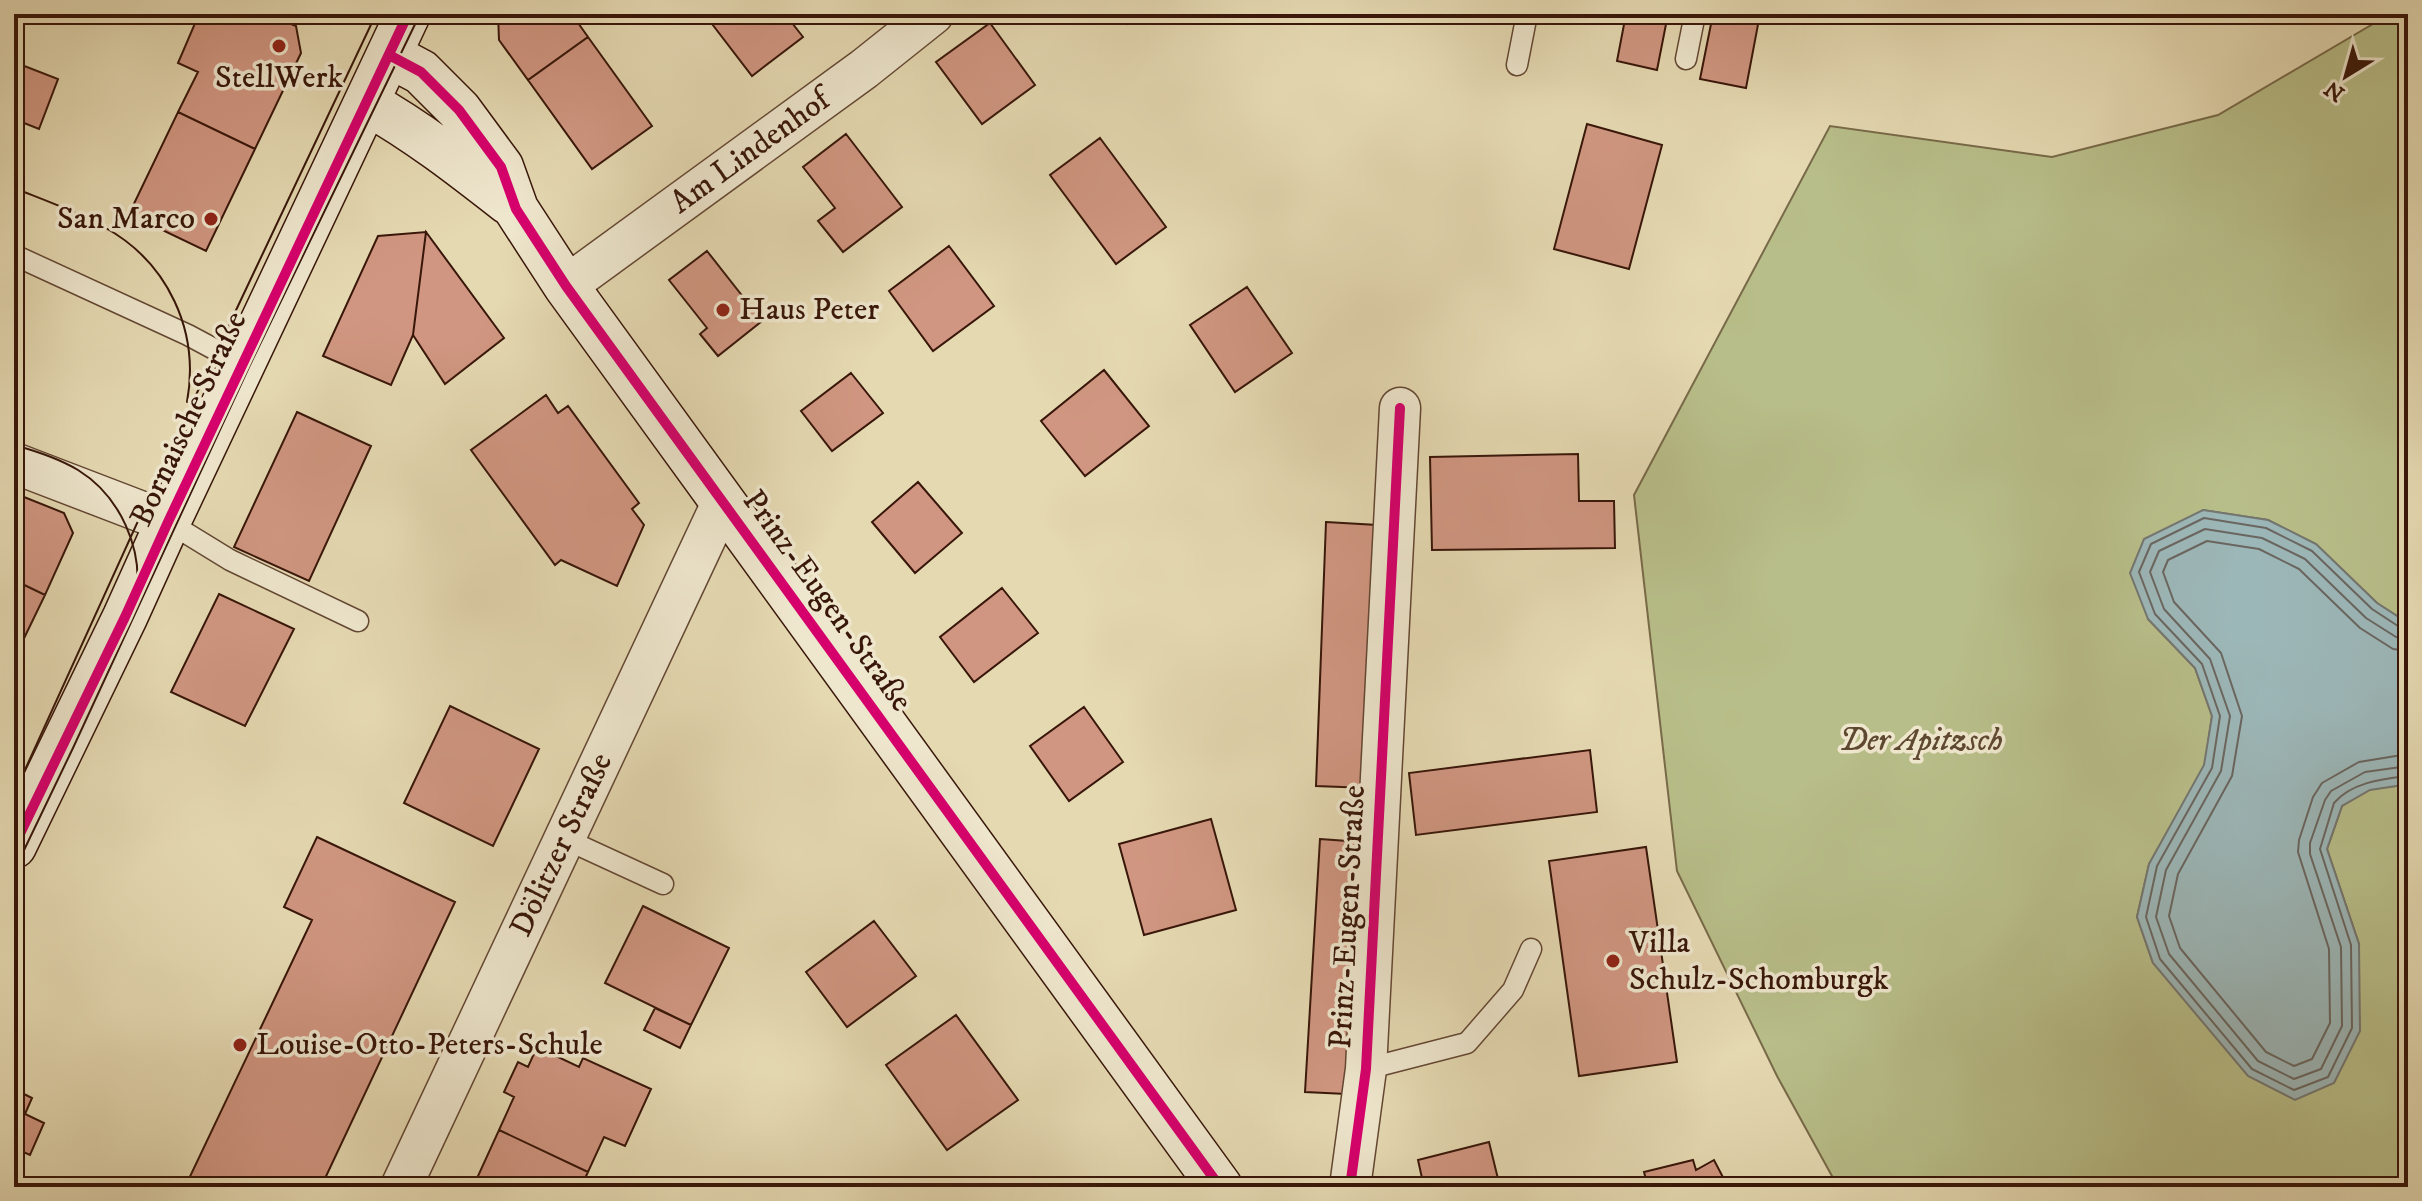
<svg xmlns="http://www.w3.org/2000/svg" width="2422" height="1201" font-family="'IM FELL DW Pica',serif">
  <rect width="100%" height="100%" fill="#e5d9b2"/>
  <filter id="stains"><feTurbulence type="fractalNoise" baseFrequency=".0025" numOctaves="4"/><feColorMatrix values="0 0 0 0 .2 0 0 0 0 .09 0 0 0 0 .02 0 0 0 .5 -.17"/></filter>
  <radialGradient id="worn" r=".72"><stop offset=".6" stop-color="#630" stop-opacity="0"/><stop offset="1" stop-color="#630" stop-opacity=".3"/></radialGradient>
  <path fill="#b8be89" stroke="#786a49" stroke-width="2" d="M 2390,14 L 2408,14 L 2408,623 L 2377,603 L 2316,544 L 2268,520 L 2203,510 L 2148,619 L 2195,668 L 2212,716 L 2205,765 L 2149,864 L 2137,917 L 2153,963 L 2359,944 L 2327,849 L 2342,806 L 2370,789 L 2403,785 L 2408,782 L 2408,1187 L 1838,1187 L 1777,1076 L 1677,871 L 1634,495 L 1830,126 L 2052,157 L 2218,115 Z"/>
  <path fill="#9cb7b8" stroke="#747772" stroke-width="2" d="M 2203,510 L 2268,520 L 2316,544 L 2377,603 L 2408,623 L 2408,782 L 2403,785 L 2370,790 L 2342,806 L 2327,849 L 2359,944 L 2360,1031 L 2334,1083 L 2295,1100 L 2248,1076 L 2153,963 L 2137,917 L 2149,864 L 2204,765 L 2212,716 L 2195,668 L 2148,619 L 2130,573 L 2144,539 Z"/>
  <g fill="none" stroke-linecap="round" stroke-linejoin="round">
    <path stroke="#6a6660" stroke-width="2" d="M 2408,629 L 2401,628 L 2372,609 L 2312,551 L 2266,528 L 2204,518 L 2151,544 L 2139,572 L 2155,614 L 2202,664 L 2220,716 L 2212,768 L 2157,866 L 2146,917 L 2160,959 L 2252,1069 L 2294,1090 L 2328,1077 L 2352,1028 L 2351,945 L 2320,849 L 2334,803 C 2352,782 2383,779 2408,776
      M 2408,639 L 2396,637 L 2366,618 L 2305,559 L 2262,538 L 2205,529 L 2159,551 L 2150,572 L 2164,609 L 2210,659 L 2230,716 L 2221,771 L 2166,870 L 2156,917 L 2169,954 L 2258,1061 L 2294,1079 L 2321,1069 L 2342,1026 L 2341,947 L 2310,854 L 2310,843 L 2325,800 L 2331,791 L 2365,772 L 2408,766
      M 2408,651 L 2393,649 L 2360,628 L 2299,569 L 2259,549 L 2207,541 L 2168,560 L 2163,572 L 2174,602 L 2221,653 L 2242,716 L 2232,776 L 2178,874 L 2169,916 L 2180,948 L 2266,1052 L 2294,1066 L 2312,1059 L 2330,1023 L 2329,949 L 2298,852 L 2299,840 L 2313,797 L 2322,783 L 2359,762 L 2408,754"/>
  </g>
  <path fill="#d09681" stroke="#381609" stroke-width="2" d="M 199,14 L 267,14 L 296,26 L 301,53 L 255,149 L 178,112 L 198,72 L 178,63 Z
    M 498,14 L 576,14 L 576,20 L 588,37 L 528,80 L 499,40 Z
    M 717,14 L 785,14 L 803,37 L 752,76 L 709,20 Z
    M 1122,14 L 1146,14 L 1128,24 Z
    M 1626,14 L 1668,14 L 1657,70 L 1617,61 Z
    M 1713,14 L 1760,14 L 1746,88 L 1700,79 Z
    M 990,23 L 1035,85 L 982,124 L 936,62 Z
    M 588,37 L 652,126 L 592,169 L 528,80 Z
    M 14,62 L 58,79 L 39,129 L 14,119 Z
    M 178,112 L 255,149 L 206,251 L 129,214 Z
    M 1587,124 L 1662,145 L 1629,269 L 1554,249 Z
    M 846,134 L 902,207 L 843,252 L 818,221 L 835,208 L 803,167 Z
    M 1100,138 L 1166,227 L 1116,264 L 1050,175 Z
    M 426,232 L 413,335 L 391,385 L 323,356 L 378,236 Z
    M 426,232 L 504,338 L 445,384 L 413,335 Z
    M 949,246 L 994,306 L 933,351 L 889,291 Z
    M 707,251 L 762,321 L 718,356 L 700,334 L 707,328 L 669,280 Z
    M 1247,287 L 1292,353 L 1235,392 L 1190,325 Z
    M 1104,370 L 1149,426 L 1085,476 L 1041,421 Z
    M 851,373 L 883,413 L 832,451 L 801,411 Z
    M 546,395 L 558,413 L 568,406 L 639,503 L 632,509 L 644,525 L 617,586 L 561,560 L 555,565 L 471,450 Z
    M 297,412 L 371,446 L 309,581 L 234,547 Z
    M 1578,454 L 1579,501 L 1614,501 L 1615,548 L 1432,550 L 1430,457 Z
    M 918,482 L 962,533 L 915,573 L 872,522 Z
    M 14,493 L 64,513 L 73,533 L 45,595 L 14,580 Z
    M 1326,522 L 1377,525 L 1367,788 L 1316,786 Z
    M 14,580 L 45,595 L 14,659 Z
    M 1002,588 L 1038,633 L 974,682 L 940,637 Z
    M 219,594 L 294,629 L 245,726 L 171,692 Z
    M 450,706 L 539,749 L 493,846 L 404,803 Z
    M 1084,707 L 1123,762 L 1069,801 L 1030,746 Z
    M 1590,750 L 1597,812 L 1416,835 L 1409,773 Z
    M 1211,819 L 1236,910 L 1144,935 L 1119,844 Z
    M 317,837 L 455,902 L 321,1187 L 185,1187 L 312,920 L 284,907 Z
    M 1320,839 L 1361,842 L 1346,1094 L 1305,1092 Z
    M 1646,847 L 1677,1062 L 1579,1076 L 1549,861 Z
    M 643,906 L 729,948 L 691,1025 L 605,983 Z
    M 874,921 L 916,976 L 847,1027 L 806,972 Z
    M 655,1008 L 691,1025 L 680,1048 L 644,1030 Z
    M 956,1015 L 1018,1100 L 947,1150 L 886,1065 Z
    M 537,1047 L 579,1067 L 583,1058 L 651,1089 L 625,1146 L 604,1137 L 588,1172 L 499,1130 L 514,1097 L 504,1092 L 518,1062 L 528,1067 Z
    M 14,1089 L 32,1098 L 25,1114 L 44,1123 L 30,1155 L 14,1148 Z
    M 499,1130 L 588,1172 L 581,1187 L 473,1187 Z
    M 1489,1142 L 1500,1187 L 1424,1187 L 1418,1160 Z
    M 1693,1160 L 1696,1170 L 1714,1160 L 1726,1183 L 1718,1187 L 1648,1187 L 1644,1172 Z"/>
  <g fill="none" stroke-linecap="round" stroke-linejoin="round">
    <defs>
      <path id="lane" d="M 1686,59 L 1695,14
        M 1517,65 L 1527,14
        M 14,255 L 188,335 L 244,365
        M 168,522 L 230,560 L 358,621
        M 563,838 L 663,884
        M 1366,1069 L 1467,1043 L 1513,990 L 1531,949"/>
      <g id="street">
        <path id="s1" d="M 566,286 L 864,69 L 933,14"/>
        <path d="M 14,463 L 168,522"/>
        <path id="s2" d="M 401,1187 L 723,501"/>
        <path d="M 1350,1187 L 1366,1069 L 1400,408"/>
      </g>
      <path id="secondary" d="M 389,55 L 421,72 L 459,110 L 501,167 L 516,209 L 566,286 L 1220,1187
        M 367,103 C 417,131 462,166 508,202
        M 14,846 L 125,617 L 168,522 L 408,14"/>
    </defs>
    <use href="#lane" stroke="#634733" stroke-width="23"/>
    <use href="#street" stroke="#634733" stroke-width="43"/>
    <use href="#secondary" stroke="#381609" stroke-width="47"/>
    <use href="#lane" stroke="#eee6cd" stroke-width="20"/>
    <use href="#street" stroke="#eee6cd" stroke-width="40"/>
    <use href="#secondary" stroke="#eee6cd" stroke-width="44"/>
    <path stroke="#381609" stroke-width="2" d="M 14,188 C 44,200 76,211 104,227 C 168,262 200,331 187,402
      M 14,445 C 36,451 58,458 78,470 C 120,496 144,549 136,598
      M 14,794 L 178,433 L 376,14
      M 14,871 L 73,748 L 249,367 L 420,14"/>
    <defs>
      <path id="cycleway" d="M 389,55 L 421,72 L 459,110 L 501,167 L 516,209 L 566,286 L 1220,1187
        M 14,846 L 125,617 L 168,522 L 408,14
        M 1350,1187 L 1366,1069 L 1400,408"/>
    </defs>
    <use href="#cycleway" stroke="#eee6cd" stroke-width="15"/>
    <use href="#cycleway" stroke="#d6006c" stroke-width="10"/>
  </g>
  <g fill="#8f2418" stroke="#eee6cd" stroke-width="3">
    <circle cx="279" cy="46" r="8"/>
    <circle cx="211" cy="219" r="8"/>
    <circle cx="723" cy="310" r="8"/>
    <circle cx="1613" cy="961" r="8"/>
    <circle cx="240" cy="1045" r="8"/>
  </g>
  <g text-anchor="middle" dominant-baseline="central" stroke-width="7" stroke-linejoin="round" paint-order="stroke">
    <g font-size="32" fill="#381609" stroke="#eee6cd" text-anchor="start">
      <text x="279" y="78" text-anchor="middle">StellWerk</text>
      <text x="195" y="219" text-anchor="end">San Marco</text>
      <text x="739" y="310">Haus Peter</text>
      <text x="1629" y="943">Villa<tspan x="1629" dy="37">Schulz-Schomburgk</tspan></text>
      <text x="256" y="1045">Louise-Otto-Peters-Schule</text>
    </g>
    <g font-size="32" fill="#381609" stroke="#eee6cd">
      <text stroke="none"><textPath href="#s1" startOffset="228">Am Lindenhof</textPath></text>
      <text transform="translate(189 419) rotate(-65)">Bornaische Straße</text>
      <text transform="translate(827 601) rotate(54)">Prinz-Eugen-Straße</text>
      <text stroke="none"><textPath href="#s2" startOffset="378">Dölitzer Straße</textPath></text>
      <text transform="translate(1348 917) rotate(-87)">Prinz-Eugen-Straße</text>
    </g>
    <g font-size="32" font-style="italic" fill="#5e482f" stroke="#eee6cd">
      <text x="1921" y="741">Der Apitzsch</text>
    </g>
  </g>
  <rect width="2422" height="1201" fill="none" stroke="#e5d9b2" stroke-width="48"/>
  <rect x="16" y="16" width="2390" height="1169" fill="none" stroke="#381609" stroke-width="4"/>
  <rect x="24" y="24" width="2374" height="1153" fill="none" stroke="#381609" stroke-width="2"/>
  <g transform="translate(2346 76) rotate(217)" stroke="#eee6cd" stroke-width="6" paint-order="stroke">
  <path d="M0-6L14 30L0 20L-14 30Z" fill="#381609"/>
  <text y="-12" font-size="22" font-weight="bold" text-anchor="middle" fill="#381609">N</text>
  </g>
  <rect width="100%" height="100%" filter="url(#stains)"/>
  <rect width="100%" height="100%" fill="url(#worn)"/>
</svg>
